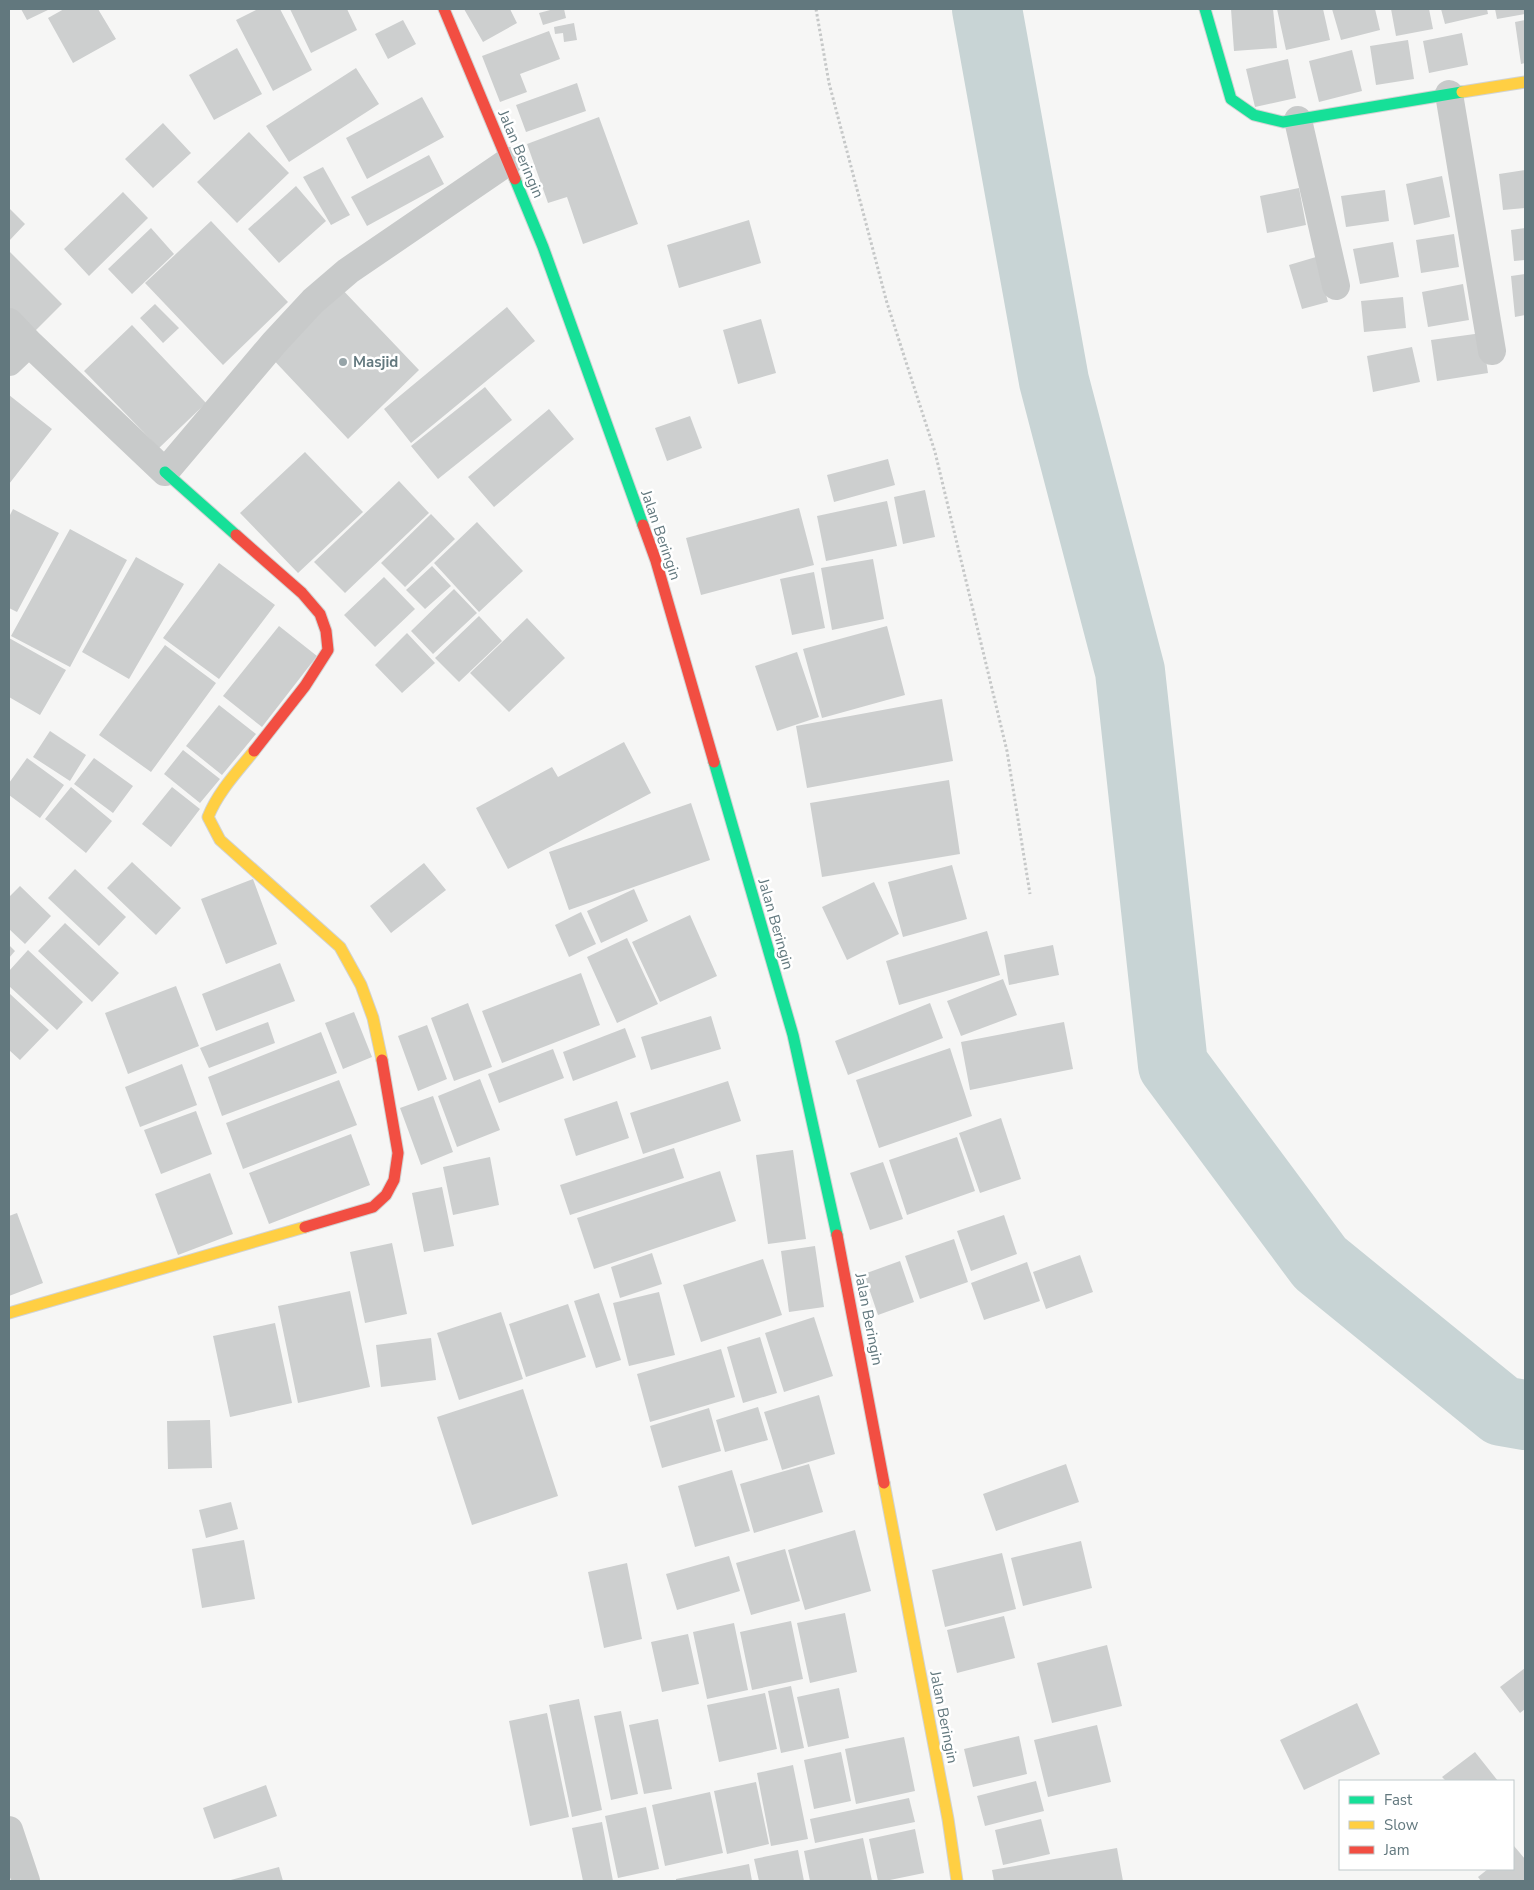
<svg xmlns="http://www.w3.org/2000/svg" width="1534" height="1890" font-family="'Nunito Sans',sans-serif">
  <rect width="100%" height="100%" fill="#f6f6f5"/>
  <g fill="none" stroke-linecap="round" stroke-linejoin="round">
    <path stroke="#c8d4d5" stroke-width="70" d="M 987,9 L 1054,381 L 1130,671 L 1173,1065 L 1320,1263 L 1502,1411 L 1525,1415"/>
  </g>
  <path fill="#cdcfcf" d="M 21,9 L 50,9 L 27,20 Z
    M 64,9 L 98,9 L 116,39 L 73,63 L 48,18 Z
    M 258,9 L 280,9 L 312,70 L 273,91 L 236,20 Z
    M 290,9 L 347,9 L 357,30 L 311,53 Z
    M 464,9 L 510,9 L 517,23 L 483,42 Z
    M 554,9 L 564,9 L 566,18 L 543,25 L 539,13 Z
    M 1231,9 L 1273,9 L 1277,48 L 1234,51 Z
    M 1277,9 L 1323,9 L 1330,40 L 1286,50 Z
    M 1332,9 L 1375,9 L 1380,30 L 1341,40 Z
    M 1391,9 L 1429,9 L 1433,29 L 1396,36 Z
    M 1441,9 L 1487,9 L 1488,14 L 1445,24 Z
    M 1495,9 L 1525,9 L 1525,14 L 1497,19 Z
    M 403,20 L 416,44 L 388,59 L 375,34 Z
    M 1525,20 L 1525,63 L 1521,64 L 1515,22 Z
    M 574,23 L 577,40 L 564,42 L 563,33 L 555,34 L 554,27 Z
    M 549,31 L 560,59 L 520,74 L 527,92 L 500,102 L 482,56 Z
    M 1462,33 L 1468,65 L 1429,73 L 1423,41 Z
    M 1408,40 L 1414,79 L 1376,85 L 1370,46 Z
    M 237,48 L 262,94 L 214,120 L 189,75 Z
    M 1352,50 L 1362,91 L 1319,102 L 1309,61 Z
    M 1288,59 L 1296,98 L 1255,107 L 1246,69 Z
    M 356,68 L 379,104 L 289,162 L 266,126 Z
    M 577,83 L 586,111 L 526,132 L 516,105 Z
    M 422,97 L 444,137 L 367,179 L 346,138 Z
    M 599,117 L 638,224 L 583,244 L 567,197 L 548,203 L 527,144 Z
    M 163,123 L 191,153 L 153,188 L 125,159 Z
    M 249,132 L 289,173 L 237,223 L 197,182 Z
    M 429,155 L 444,184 L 367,226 L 351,197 Z
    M 323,167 L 350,215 L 331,225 L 303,177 Z
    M 1525,170 L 1525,208 L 1503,210 L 1499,174 Z
    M 1442,176 L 1450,217 L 1414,225 L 1406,184 Z
    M 296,186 L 326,221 L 279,263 L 248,229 Z
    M 1299,188 L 1306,225 L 1267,233 L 1260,196 Z
    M 1385,190 L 1389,221 L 1346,227 L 1341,196 Z
    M 123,192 L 148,218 L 89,276 L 64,249 Z
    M 9,208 L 25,224 L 9,241 Z
    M 749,220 L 761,263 L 679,288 L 667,245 Z
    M 211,221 L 288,302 L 223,365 L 145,283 Z
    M 151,228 L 174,254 L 132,294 L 108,269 Z
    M 1525,228 L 1525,260 L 1514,261 L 1511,230 Z
    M 1454,234 L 1459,267 L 1421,273 L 1416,240 Z
    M 1393,242 L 1399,277 L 1360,284 L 1353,249 Z
    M 9,251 L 62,304 L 29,337 L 9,317 Z
    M 1316,257 L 1328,302 L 1302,309 L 1289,265 Z
    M 1525,274 L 1525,315 L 1515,317 L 1511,276 Z
    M 1463,284 L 1469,320 L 1428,327 L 1422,292 Z
    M 338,285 L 419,370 L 348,439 L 267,353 Z
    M 1403,297 L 1406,328 L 1364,332 L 1361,301 Z
    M 155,304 L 179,328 L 163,343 L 140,318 Z
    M 507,307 L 535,341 L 411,443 L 384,409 Z
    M 761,319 L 776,373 L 738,384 L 723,330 Z
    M 132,325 L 206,403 L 159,448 L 84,371 Z
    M 1482,333 L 1488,373 L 1437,381 L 1431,340 Z
    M 1412,347 L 1420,382 L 1373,392 L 1367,356 Z
    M 485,387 L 512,420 L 438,479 L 411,446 Z
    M 9,395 L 52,429 L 9,484 Z
    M 549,409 L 574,439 L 494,507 L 468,477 Z
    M 690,416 L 702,448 L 667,461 L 655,428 Z
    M 305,452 L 363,512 L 298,573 L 240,513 Z
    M 888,459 L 895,485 L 834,502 L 827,475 Z
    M 399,481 L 429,513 L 345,593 L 314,562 Z
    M 925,490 L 935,537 L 903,544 L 894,497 Z
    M 887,501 L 897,546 L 826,561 L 817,516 Z
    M 799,508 L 814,565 L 701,595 L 686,538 Z
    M 13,509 L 59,533 L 17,612 L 9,608 L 9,517 Z
    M 431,514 L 455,539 L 405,587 L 381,563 Z
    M 477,522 L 523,571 L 479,612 L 434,563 Z
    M 70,529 L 127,560 L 70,667 L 11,636 Z
    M 136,557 L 184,584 L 129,679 L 82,652 Z
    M 873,559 L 884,619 L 832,630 L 821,568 Z
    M 219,563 L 275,605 L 219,679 L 163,638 Z
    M 432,566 L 451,586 L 425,609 L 406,590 Z
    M 814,572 L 825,628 L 792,635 L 780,579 Z
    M 384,577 L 415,609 L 375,647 L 344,615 Z
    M 454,589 L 477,613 L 433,654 L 411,631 Z
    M 479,616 L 502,641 L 459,682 L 435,658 Z
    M 527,618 L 565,658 L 509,712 L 470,673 Z
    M 279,626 L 317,656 L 262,727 L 223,696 Z
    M 887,626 L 905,695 L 822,718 L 803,649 Z
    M 407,633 L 435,663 L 402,693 L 375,665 Z
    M 9,638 L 66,670 L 40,715 L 9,697 Z
    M 165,645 L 216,683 L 151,772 L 99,735 Z
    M 797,652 L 819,717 L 777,731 L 755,666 Z
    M 942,699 L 953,761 L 807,788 L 796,726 Z
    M 219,705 L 256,734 L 222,775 L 186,746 Z
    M 50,731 L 86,755 L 70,781 L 33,757 Z
    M 624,742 L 651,793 L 508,869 L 476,808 L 552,767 L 558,777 Z
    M 183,750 L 220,779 L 200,803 L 164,774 Z
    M 27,758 L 64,785 L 40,818 L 9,795 L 9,783 Z
    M 94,758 L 133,786 L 113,813 L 74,784 Z
    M 949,780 L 960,854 L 822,877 L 810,803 Z
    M 71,787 L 112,821 L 86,853 L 45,819 Z
    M 172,787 L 200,809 L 171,847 L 142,824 Z
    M 691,803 L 710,860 L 569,910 L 549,852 Z
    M 132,862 L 181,908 L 156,935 L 107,888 Z
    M 424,863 L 446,890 L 391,933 L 370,906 Z
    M 952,865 L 967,919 L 903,937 L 888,882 Z
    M 75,869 L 126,917 L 99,946 L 48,898 Z
    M 253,879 L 277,944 L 226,964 L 201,899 Z
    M 874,882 L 899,934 L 847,960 L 822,907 Z
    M 20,886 L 51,916 L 25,944 L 9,929 L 9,897 Z
    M 634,889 L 648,921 L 601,943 L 587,911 Z
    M 581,912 L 596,944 L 569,957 L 555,925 Z
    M 690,915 L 717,976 L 660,1002 L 632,942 Z
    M 65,923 L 119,973 L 92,1002 L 38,951 Z
    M 987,931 L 1000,975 L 899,1005 L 886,961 Z
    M 627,938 L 658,1004 L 617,1023 L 587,957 Z
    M 9,945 L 15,951 L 9,958 Z
    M 1053,945 L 1059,975 L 1009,985 L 1004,955 Z
    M 28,950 L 83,1002 L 57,1030 L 9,986 L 9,971 Z
    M 280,963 L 295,1001 L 216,1031 L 202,994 Z
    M 581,973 L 600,1025 L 502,1063 L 482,1011 Z
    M 1003,979 L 1017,1015 L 961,1036 L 947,1001 Z
    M 176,986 L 199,1046 L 128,1074 L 105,1013 Z
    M 9,993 L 49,1030 L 20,1060 L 9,1050 Z
    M 468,1003 L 492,1067 L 454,1081 L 431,1018 Z
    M 930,1003 L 943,1038 L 848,1075 L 835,1041 Z
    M 354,1012 L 372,1057 L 343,1069 L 325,1023 Z
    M 711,1016 L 721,1049 L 651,1070 L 641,1037 Z
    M 268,1022 L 275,1043 L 209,1068 L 200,1048 Z
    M 1064,1022 L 1073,1069 L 970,1090 L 961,1042 Z
    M 427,1025 L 447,1079 L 418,1091 L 398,1036 Z
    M 625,1028 L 636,1057 L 573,1081 L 563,1052 Z
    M 321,1032 L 337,1073 L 222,1116 L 208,1077 Z
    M 950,1048 L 972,1116 L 879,1148 L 856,1080 Z
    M 553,1049 L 564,1078 L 499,1103 L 488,1074 Z
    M 182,1064 L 197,1105 L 140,1127 L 125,1087 Z
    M 480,1079 L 500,1130 L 457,1147 L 438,1096 Z
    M 339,1080 L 357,1125 L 243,1169 L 226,1123 Z
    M 728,1081 L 741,1121 L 643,1154 L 630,1113 Z
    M 433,1096 L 453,1152 L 421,1165 L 400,1108 Z
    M 617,1101 L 629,1138 L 576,1156 L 564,1119 Z
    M 196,1111 L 212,1154 L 161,1174 L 144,1130 Z
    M 1001,1118 L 1021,1179 L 980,1193 L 959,1133 Z
    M 351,1134 L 370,1185 L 269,1224 L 249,1173 Z
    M 957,1137 L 975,1191 L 907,1215 L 889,1160 Z
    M 674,1148 L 684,1178 L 570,1215 L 560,1185 Z
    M 793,1150 L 806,1239 L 768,1244 L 756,1155 Z
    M 490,1157 L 499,1205 L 453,1215 L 443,1167 Z
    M 883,1162 L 903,1219 L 870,1230 L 850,1173 Z
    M 720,1171 L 736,1221 L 594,1269 L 577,1218 Z
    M 210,1173 L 233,1234 L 178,1255 L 155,1194 Z
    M 442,1187 L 454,1246 L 424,1252 L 412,1193 Z
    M 17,1213 L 43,1283 L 9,1296 L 9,1216 Z
    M 1004,1215 L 1017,1254 L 971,1271 L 957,1231 Z
    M 954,1239 L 968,1282 L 920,1299 L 905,1256 Z
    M 392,1243 L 407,1314 L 365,1323 L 350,1252 Z
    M 815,1246 L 824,1307 L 789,1312 L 781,1251 Z
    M 652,1253 L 662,1284 L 620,1298 L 611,1267 Z
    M 1080,1255 L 1093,1292 L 1046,1309 L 1033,1272 Z
    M 763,1259 L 782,1315 L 701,1342 L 683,1285 Z
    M 900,1261 L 914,1302 L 878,1315 L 864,1274 Z
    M 1027,1262 L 1040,1301 L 984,1320 L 971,1283 Z
    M 350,1291 L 370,1387 L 298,1403 L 278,1306 Z
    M 659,1292 L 675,1355 L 629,1366 L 613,1303 Z
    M 599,1293 L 621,1360 L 596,1368 L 574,1301 Z
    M 568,1304 L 586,1357 L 526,1377 L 509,1324 Z
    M 501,1312 L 523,1379 L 459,1400 L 437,1333 Z
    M 814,1317 L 833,1376 L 784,1392 L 765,1333 Z
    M 275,1323 L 292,1403 L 230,1417 L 213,1336 Z
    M 760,1337 L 777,1393 L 743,1403 L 727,1347 Z
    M 431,1338 L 436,1380 L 381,1387 L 376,1345 Z
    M 721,1349 L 735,1397 L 650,1422 L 637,1374 Z
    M 523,1389 L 558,1496 L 472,1525 L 437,1417 Z
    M 819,1395 L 835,1454 L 782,1470 L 764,1412 Z
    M 758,1407 L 768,1440 L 725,1452 L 716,1420 Z
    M 709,1408 L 721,1451 L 662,1468 L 650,1426 Z
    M 210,1420 L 212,1468 L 168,1469 L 167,1421 Z
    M 809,1464 L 823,1512 L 754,1533 L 740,1484 Z
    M 1066,1464 L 1079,1502 L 996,1531 L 983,1494 Z
    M 732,1470 L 750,1531 L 695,1547 L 678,1486 Z
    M 231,1502 L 238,1529 L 206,1538 L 199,1510 Z
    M 855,1530 L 871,1591 L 805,1610 L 788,1550 Z
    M 244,1540 L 255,1599 L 202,1608 L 192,1549 Z
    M 1081,1541 L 1092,1588 L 1023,1606 L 1011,1558 Z
    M 785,1549 L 800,1601 L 751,1615 L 736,1563 Z
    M 1002,1553 L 1016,1609 L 945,1627 L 932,1570 Z
    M 729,1556 L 740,1591 L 677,1610 L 666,1574 Z
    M 627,1563 L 642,1639 L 604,1648 L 588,1572 Z
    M 845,1613 L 857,1672 L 810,1683 L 797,1623 Z
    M 1004,1616 L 1015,1658 L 957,1673 L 947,1630 Z
    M 791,1621 L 803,1679 L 752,1690 L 740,1632 Z
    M 734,1623 L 748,1690 L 707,1699 L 693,1632 Z
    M 688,1634 L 699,1684 L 662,1692 L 651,1642 Z
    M 1107,1645 L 1122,1706 L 1052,1723 L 1037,1663 Z
    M 1525,1668 L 1525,1709 L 1520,1713 L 1500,1687 Z
    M 791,1686 L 804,1748 L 781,1753 L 768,1691 Z
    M 839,1688 L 849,1738 L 808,1747 L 797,1697 Z
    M 765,1693 L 777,1749 L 719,1762 L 707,1705 Z
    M 579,1699 L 602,1810 L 572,1817 L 549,1705 Z
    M 1357,1703 L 1380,1754 L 1304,1790 L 1280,1740 Z
    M 621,1711 L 638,1794 L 611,1800 L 594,1716 Z
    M 547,1713 L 569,1817 L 530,1826 L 509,1721 Z
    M 658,1719 L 672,1789 L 644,1794 L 629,1725 Z
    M 1097,1725 L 1111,1782 L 1048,1797 L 1034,1740 Z
    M 1019,1736 L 1027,1774 L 973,1787 L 964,1749 Z
    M 904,1737 L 915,1791 L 856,1804 L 845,1749 Z
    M 841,1752 L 851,1801 L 814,1809 L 804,1760 Z
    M 1475,1752 L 1498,1781 L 1446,1781 L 1442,1777 Z
    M 793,1765 L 808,1839 L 771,1846 L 757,1773 Z
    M 1036,1781 L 1044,1811 L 985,1826 L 977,1796 Z
    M 756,1782 L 769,1844 L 727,1854 L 714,1791 Z
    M 266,1785 L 277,1816 L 214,1839 L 203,1808 Z
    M 710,1792 L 723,1853 L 665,1866 L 652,1805 Z
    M 909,1798 L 915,1822 L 815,1843 L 810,1819 Z
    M 646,1807 L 659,1869 L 618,1878 L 605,1816 Z
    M 1041,1819 L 1050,1854 L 1003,1865 L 995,1830 Z
    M 602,1822 L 613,1881 L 583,1881 L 572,1828 Z
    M 915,1829 L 924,1873 L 885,1881 L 878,1881 L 869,1839 Z
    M 863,1838 L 872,1881 L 810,1881 L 804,1851 Z
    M 1514,1846 L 1525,1859 L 1525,1881 L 1481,1881 L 1478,1877 L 1488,1869 L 1513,1869 L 1513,1847 Z
    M 1117,1848 L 1123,1881 L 994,1881 L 992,1870 Z
    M 798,1850 L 804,1881 L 759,1881 L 754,1859 Z
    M 749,1864 L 752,1881 L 676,1881 L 676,1879 Z
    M 279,1867 L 283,1881 L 227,1881 Z"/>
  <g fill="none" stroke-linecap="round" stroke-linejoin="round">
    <defs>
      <path id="fast" d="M 1205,9 L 1231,99 L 1254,115 L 1283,122 L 1462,92
        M 515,179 L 543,247 L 643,525
        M 165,472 L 236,535
        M 714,762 L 793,1035 L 837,1235"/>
      <path id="slow" d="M 1462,92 L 1525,82
        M 254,751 C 237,772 218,792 208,817 L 220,840 L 340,947 L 361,985 L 373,1018 L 382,1060
        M 9,1313 L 305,1227
        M 884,1483 L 948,1819 L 957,1881"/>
      <path id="jam" d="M 444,9 L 515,179
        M 643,525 L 656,561 L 714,762
        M 236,535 L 302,593 L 320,614 L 326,631 L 328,650 L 305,686 L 254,751
        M 305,1227 L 373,1207 L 386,1195 L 394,1180 L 398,1153 L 382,1060
        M 837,1235 L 884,1483"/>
    </defs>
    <use href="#fast" stroke="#d1d3d3" stroke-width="13"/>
    <use href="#slow" stroke="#d1d3d3" stroke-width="13"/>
    <use href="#jam" stroke="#d1d3d3" stroke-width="13"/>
    <path stroke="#c6c8c8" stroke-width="3" stroke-dasharray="2.5 2.5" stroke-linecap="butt" d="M 816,9 L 829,83 L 887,303 L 935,452 L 1007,751 L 1030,894"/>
    <path stroke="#c8caca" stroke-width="28" d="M 1449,94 L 1492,351
      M 1298,120 L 1336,286
      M 9,322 L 29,343
      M 9,362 L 29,343 L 165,472 L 274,343 L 313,301 L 348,271 L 509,161
      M 9,1830 L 26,1881"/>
    <use href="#fast" stroke="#16e098" stroke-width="11"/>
    <use href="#slow" stroke="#ffcf43" stroke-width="11"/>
    <use href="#jam" stroke="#f24e42" stroke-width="11"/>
  </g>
  <circle fill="#96a4a8" stroke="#fff" stroke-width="2" cx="343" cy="362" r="5"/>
  <g text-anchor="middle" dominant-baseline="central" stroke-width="5" stroke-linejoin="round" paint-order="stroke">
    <g font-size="15" fill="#62787e" stroke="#fff">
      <text transform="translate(521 154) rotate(67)">Jalan Beringin</text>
      <text transform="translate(661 535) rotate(71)">Jalan Beringin</text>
      <text transform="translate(776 924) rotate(74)">Jalan Beringin</text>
      <text transform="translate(869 1319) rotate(79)">Jalan Beringin</text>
      <text transform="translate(944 1717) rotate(79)">Jalan Beringin</text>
    </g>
    <g font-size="15" font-weight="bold" fill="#62787e" stroke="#fff" text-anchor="start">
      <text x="353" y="362">Masjid</text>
    </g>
  </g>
  <rect width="1534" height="1890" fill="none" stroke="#62787e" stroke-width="20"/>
  <rect x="1339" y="1780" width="175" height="90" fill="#ffffff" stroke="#c0c9cb"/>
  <rect x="1349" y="1796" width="25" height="8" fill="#16e098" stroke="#c0c9cb"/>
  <text x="1384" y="1805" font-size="15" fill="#62787e">Fast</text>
  <rect x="1349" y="1821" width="25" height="8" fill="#ffcf43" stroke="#c0c9cb"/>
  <text x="1384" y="1830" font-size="15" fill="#62787e">Slow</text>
  <rect x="1349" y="1846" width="25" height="8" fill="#f24e42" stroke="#c0c9cb"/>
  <text x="1384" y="1855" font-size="15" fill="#62787e">Jam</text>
</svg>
